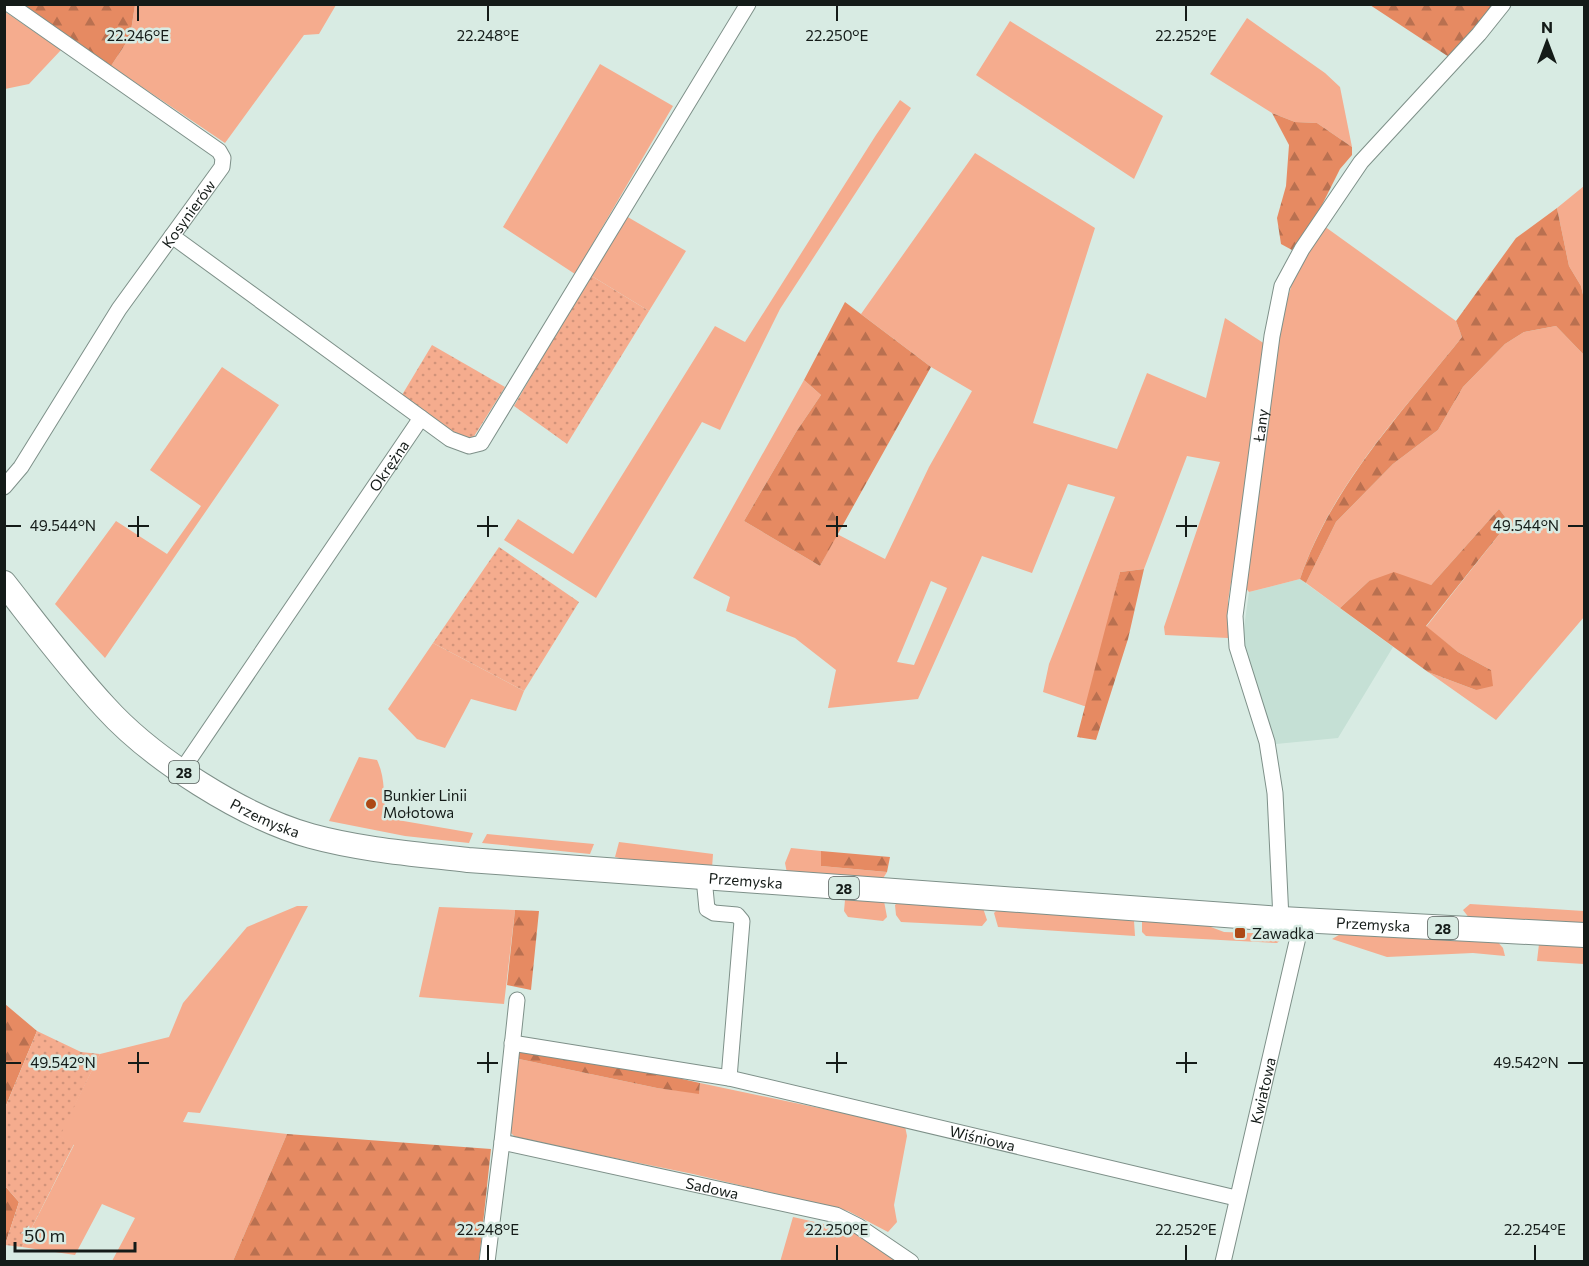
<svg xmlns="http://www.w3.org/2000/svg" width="1589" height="1266" font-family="Commissioner,sans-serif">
  <defs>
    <pattern id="forest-firs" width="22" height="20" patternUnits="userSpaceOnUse" patternTransform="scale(1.5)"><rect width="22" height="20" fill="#e68a62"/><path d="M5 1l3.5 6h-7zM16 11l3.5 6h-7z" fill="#b97050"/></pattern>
    <pattern id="park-dots" width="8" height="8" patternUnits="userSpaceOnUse" patternTransform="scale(1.5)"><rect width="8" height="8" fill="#f5ac8e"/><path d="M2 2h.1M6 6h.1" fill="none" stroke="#d1937a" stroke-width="1.8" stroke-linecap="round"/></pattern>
  </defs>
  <rect width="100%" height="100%" fill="#d8ebe3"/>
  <path fill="#c5e0d5" d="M 1300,579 L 1393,647 L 1338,738 L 1276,744 L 1242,642 L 1249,592 Z"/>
  <path fill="#f5ac8e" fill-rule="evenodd" d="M 135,5 L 336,5 L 319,34 L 304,35 L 225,143 L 111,66 L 130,37 Z
    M 4,11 L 61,50 L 29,84 L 5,89 Z
    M 1247,18 L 1325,73 L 1340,87 L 1352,147 L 1317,123 L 1295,122 L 1272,113 L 1210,74 Z
    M 1010,21 L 1163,116 L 1134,179 L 976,75 Z
    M 600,64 L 673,106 L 575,274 L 503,227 Z
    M 900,100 L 911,108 L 780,309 L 720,430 L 702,422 L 596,598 L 504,540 L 518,519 L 573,554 L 715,326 L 745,342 L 876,135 Z
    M 975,153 L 1095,228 L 1033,423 L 1117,449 L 1147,373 L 1206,398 L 1225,318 L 1265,344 L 1252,454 L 1228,601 L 1228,638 L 1165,635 L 1164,627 L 1220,462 L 1187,456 L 1144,569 L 1120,572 L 1087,707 L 1043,692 L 1049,664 L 1115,497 L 1068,484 L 1032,573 L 982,556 L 918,699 L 828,708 L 836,670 L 795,638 L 726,611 L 730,597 L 693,578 L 804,380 L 821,395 L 796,432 L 744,521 L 820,566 L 837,534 L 885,559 L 929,467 L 972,391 L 931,367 L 861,314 ZM 931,581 L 947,588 L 914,665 L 897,662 Z
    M 1584,186 L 1584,299 L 1581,286 L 1569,266 L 1557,208 Z
    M 626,216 L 686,251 L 649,311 L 590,275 Z
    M 1324,226 L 1456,321 L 1462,337 C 1402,412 1331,486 1300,579 L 1249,592 L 1245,587 L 1281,320 L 1294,277 Z
    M 1556,326 L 1584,355 L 1584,617 L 1496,720 L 1428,672 L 1476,690 L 1491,670 L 1458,652 L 1426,627 L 1509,522 L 1499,509 L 1431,585 L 1369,581 L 1340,608 L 1306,583 L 1336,522 L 1393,464 L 1438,430 L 1463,387 L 1505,344 L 1524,332 Z
    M 222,367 L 279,405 L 105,658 L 55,604 L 116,521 L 167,554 L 201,506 L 150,470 Z
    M 433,643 L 524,691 L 516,711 L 471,699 L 445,748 L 417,739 L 388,709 Z
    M 359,757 L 377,760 C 386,779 383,797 386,818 L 473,833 L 469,843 L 405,836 L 329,821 Z
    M 487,834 L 594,844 L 590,854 L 482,843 Z
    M 619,842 L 713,854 L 712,868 L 637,862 L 615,857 Z
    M 791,848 L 821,851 L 821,866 L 887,872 L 882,880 L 787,873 L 785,863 Z
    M 845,900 L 884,901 L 887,917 L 883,921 L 848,917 L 844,911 Z
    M 898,902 L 983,908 L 987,920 L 982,926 L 901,922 L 896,915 L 895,905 Z
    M 1470,904 L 1584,911 L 1584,926 L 1470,919 L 1463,910 Z
    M 297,906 L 308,906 L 200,1113 L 188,1112 L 183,1122 L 287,1134 L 233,1261 L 112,1261 L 135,1218 L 102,1204 L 75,1255 L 22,1247 L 74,1145 L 59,1136 L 100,1054 L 169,1037 L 183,1003 L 247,927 Z
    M 439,907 L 515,910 L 504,1004 L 419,997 Z
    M 997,910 L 1131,919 L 1134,921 L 1135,936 L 998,927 L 994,913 Z
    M 1142,920 L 1203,924 L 1224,932 L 1277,934 L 1282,939 L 1277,943 L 1146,936 L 1142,932 Z
    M 1344,932 L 1496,940 L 1503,948 L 1505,956 L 1473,953 L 1387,957 L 1332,939 Z
    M 1539,944 L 1584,947 L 1584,964 L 1537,961 Z
    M 519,1059 L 657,1088 L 699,1093 L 700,1083 L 905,1126 L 907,1136 L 894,1205 L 897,1222 L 888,1232 L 848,1211 L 693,1174 L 516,1138 L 509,1131 Z
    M 793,1217 L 859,1232 L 901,1262 L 780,1262 Z"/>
  <path fill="url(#forest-firs)" d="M 19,5 L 135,5 L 130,37 L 111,66 Z
    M 1370,5 L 1493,5 L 1449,57 Z
    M 1272,113 L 1295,122 L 1317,123 L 1352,147 L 1352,155 L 1340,169 L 1321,207 L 1292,250 L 1281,244 L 1277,218 L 1286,186 L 1289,145 Z
    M 1557,208 L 1569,266 L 1581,286 L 1584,299 L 1584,355 L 1556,326 L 1524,332 L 1505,344 L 1463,387 L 1438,430 L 1393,464 L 1336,522 L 1306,583 L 1300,579 C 1331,487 1402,412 1462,337 L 1456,321 L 1516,238 Z
    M 845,302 L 931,367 L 820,566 L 744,521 L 796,432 L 821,395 L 804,380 Z
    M 1499,509 L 1509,522 L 1426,626 L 1458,652 L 1491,670 L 1493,686 L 1476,690 L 1428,672 L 1340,608 L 1369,581 L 1394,572 L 1431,585 Z
    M 1144,569 L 1128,639 L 1096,740 L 1077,737 L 1120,572 Z
    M 821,851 L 890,857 L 887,872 L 821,866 Z
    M 515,910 L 539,911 L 531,990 L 507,985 Z
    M 5,1004 L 37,1031 L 5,1108 Z
    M 519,1049 L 616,1064 L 700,1083 L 699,1094 L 657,1088 L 519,1059 Z
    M 287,1134 L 491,1149 L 479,1261 L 233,1261 Z
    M 5,1186 L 19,1202 L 5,1245 Z"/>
  <path fill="url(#park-dots)" d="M 590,275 L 649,311 L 567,444 L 514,406 Z
    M 432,345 L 505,387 L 473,438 L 458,437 L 402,395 Z
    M 499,547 L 579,602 L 524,691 L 433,643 Z
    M 37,1031 L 81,1052 L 100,1054 L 60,1136 L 74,1144 L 22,1247 L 5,1245 L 19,1202 L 5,1186 L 5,1108 Z"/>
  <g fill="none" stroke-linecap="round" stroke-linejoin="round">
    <defs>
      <g id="street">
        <path d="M 172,236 L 450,439 L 469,446 L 481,443 L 748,4"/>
        <path id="s1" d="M 4,487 L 21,467 L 119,309 L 222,167 L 223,158 L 219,151 L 9,4"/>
        <path id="s2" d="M 182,770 L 421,418"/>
        <path id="s3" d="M 704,878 L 707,909 L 714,913 L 737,915 L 742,921 L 729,1078 L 1236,1198"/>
        <path id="s4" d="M 1281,919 L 1275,793 L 1267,742 L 1237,647 L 1235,616 L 1272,336 L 1282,286 L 1302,249 L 1361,162 L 1479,34 L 1503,4"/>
        <path id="s5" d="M 517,1000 L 502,1142 L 836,1215 L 858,1226 L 911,1262"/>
        <path d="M 512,1043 L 729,1078"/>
        <path d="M 487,1262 L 502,1142"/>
        <path id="s6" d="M 1223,1262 L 1302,920"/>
      </g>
      <g id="primary">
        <path id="s7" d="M 4,583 C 37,625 69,668 105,707 C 152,759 243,817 311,836 C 362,850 416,854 468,860 L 1281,919 L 1584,935"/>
      </g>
    </defs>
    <use href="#street" stroke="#7e9089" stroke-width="17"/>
    <use href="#primary" stroke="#7e9089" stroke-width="26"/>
    <use href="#street" stroke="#fff" stroke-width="15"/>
    <use href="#primary" stroke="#fff" stroke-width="24"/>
  </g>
  <path fill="none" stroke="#141b18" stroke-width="2" d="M 138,6 L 138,21M 488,6 L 488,21M 837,6 L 837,21M 1186,6 L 1186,21M 138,516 L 138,537M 488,516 L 488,537M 837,516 L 837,537M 1186,516 L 1186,537M 6,526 L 21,526M 128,526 L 149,526M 477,526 L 498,526M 826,526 L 847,526M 1176,526 L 1197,526M 1568,526 L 1583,526M 138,1052 L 138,1073M 488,1052 L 488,1073M 837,1052 L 837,1073M 1186,1052 L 1186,1073M 6,1063 L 21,1063M 128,1063 L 149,1063M 477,1063 L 498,1063M 826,1063 L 847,1063M 1176,1063 L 1197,1063M 1568,1063 L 1583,1063M 488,1245 L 488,1260M 837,1245 L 837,1260M 1186,1245 L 1186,1260M 1535,1245 L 1535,1260"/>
  <g fill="#ac4815" stroke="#d8ebe3" stroke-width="2">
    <circle cx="371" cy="804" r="6"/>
    <rect x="1234" y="927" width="12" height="12" rx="3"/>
  </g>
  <g text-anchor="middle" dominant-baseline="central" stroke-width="5" stroke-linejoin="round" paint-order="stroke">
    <g fill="#d8ebe3" stroke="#4f5955" stroke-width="1.5">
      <rect x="169" y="761" width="30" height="22" rx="4.5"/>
      <rect x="829" y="877" width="30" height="22" rx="4.5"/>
      <rect x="1428" y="917" width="30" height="22" rx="4.5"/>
    </g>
    <g font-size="14" font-weight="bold" fill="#141b18">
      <text x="184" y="772">28</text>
      <text x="844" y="888">28</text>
      <text x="1443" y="928">28</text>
    </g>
    <g font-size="15" fill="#141b18" stroke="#d8ebe3">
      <text stroke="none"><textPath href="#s1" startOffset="330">Kosynierów</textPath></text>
      <text stroke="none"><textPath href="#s4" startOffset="501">Łany</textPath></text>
      <text stroke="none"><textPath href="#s2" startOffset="368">Okrężna</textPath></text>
      <text stroke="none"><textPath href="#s7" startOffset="356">Przemyska</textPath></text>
      <text stroke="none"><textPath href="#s7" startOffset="843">Przemyska</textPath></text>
      <text stroke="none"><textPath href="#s7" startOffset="1472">Przemyska</textPath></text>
      <text stroke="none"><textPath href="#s6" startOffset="176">Kwiatowa</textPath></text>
      <text stroke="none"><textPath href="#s3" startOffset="488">Wiśniowa</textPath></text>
      <text stroke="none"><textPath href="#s5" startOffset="358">Sadowa</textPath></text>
    </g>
    <g font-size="15" fill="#141b18" stroke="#d8ebe3" text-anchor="start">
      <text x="383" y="795">Bunkier Linii<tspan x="383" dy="17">Mołotowa</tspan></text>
      <text x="1252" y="933">Zawadka</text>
    </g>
  </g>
  <g font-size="15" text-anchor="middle" fill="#141b18" stroke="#d8ebe3" stroke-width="5" stroke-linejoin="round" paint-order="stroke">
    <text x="138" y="41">22.246°E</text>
    <text x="488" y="41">22.248°E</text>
    <text x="837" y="41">22.250°E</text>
    <text x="1186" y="41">22.252°E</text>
    <text x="63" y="531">49.544°N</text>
    <text x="1526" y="531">49.544°N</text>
    <text x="63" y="1068">49.542°N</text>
    <text x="1526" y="1068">49.542°N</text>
    <text x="488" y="1235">22.248°E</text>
    <text x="837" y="1235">22.250°E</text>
    <text x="1186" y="1235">22.252°E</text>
    <text x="1535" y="1235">22.254°E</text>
  </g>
  <rect width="1589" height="1266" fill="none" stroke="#141b18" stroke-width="12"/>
  <g transform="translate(1547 42)" stroke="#d8ebe3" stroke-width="4.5" paint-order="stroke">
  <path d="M0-4.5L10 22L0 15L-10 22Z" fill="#141b18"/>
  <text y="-9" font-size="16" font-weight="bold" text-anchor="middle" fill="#141b18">N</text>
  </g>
  <path d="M15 1242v9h120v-9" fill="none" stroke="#141b18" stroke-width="3"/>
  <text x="24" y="1242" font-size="18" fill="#141b18" stroke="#d8ebe3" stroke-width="4.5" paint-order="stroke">50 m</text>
</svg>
